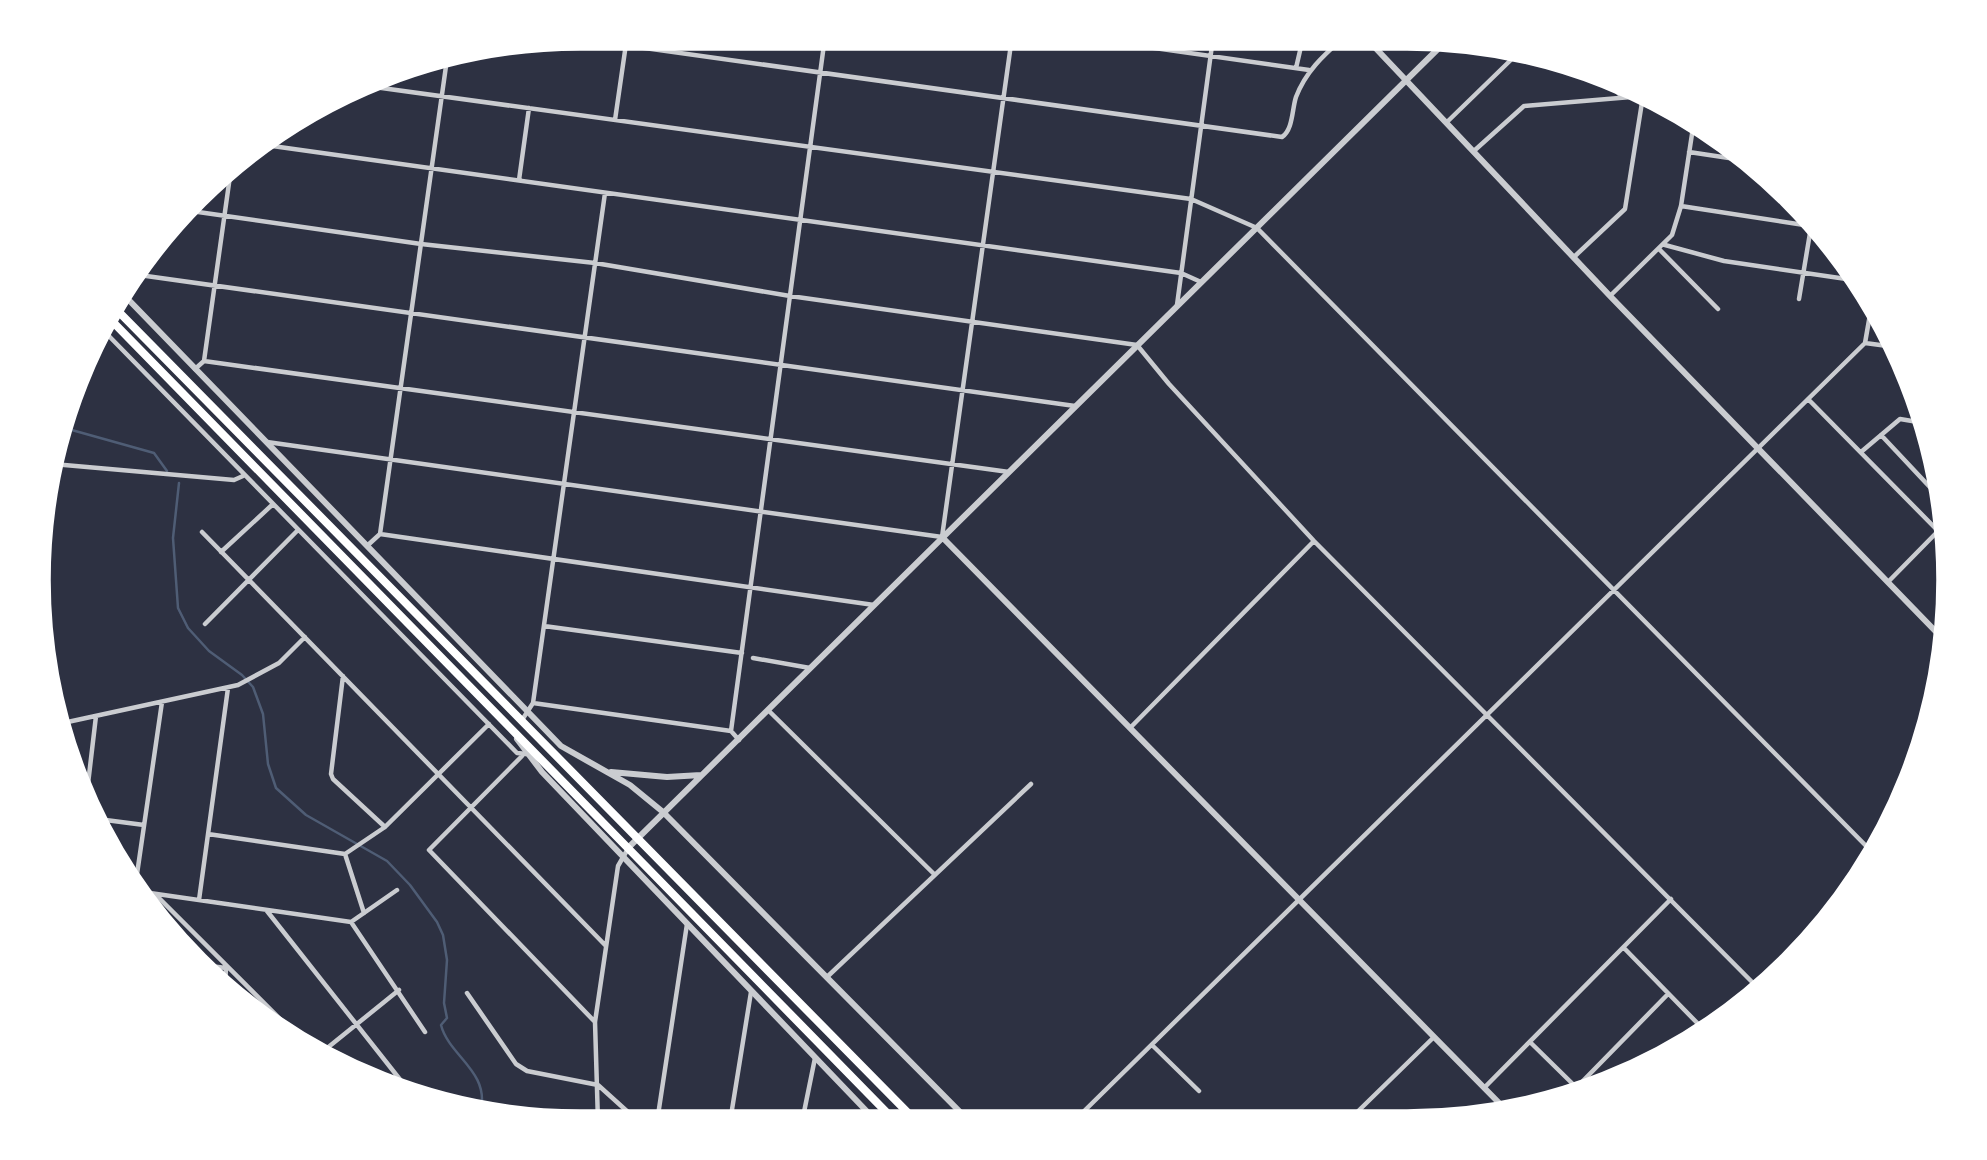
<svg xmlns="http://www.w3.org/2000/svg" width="1987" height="1160" font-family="'Open Sans',sans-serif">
  <rect width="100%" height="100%" fill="#2d3142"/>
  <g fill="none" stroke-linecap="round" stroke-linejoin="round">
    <path stroke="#4f5d75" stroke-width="2.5" d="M 61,427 L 154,453 L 167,471
      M 179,483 L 173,538 L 178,608 L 188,628 L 209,651 L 242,675 L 253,687 L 263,714 L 268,764 L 276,788 L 306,815 L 387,861 L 410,885 L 437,922 L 443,935 L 447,960 L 444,1003 L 447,1018 L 441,1025 C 449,1056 489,1071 481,1109"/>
    <path stroke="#caccd0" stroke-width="4.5" d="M 1077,37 L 1309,70
      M 573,38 L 1282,137 C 1293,130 1292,109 1296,97 C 1306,71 1323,56 1343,38
      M 1296,68 L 1303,38
      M 1600,74 L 1622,97
      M 367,86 L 1191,199 L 1257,228 L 1874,854
      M 615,120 L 627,37
      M 1447,122 L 1518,53
      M 258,144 L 1181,273 L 1201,282
      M 1475,150 L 1524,106 L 1643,96
      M 1689,152 L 1749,161
      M 519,180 L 529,108
      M 1681,206 L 1817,227
      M 191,211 L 421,244 L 595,263 L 790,296 L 1137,345 L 1169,384 L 1314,541 L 1759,989
      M 1665,245 L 1724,261 L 1860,281
      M 1660,250 L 1718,309
      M 1574,257 L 1625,209 L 1643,96
      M 132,274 L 1075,406
      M 1610,296 L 1672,235 L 1681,206 L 1694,121
      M 1799,299 L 1812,221
      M 1177,305 L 1213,38
      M 104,331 L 517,753 L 527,754
      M 1865,343 L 1895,347
      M 204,361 L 1009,472
      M 195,369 L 204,361 L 231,169
      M 1808,399 L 1946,539
      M 1881,435 L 1942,500
      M 267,442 L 942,537 L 1012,37
      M 1861,452 L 1900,419 L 1924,423
      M 53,464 L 234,480 L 243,476
      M 202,532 L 606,946
      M 380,534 L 874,605
      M 368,545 L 380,534 L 447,59
      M 221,552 L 272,505
      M 1888,582 L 1945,524
      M 205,624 L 297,531
      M 544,626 L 742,653
      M 753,658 L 810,668
      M 343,676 L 331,774 L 333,779 L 385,827
      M 533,703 L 731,731 L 739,740
      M 768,710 L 935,875
      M 522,720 L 533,703 L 605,193
      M 63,723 L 238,685 L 279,663 L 305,637
      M 1130,728 L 1314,541
      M 731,731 L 825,37
      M 522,756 L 429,850 L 595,1022
      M 86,801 L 96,716
      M 98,819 L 144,825
      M 208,834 L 345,854 L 385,827 L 489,724
      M 345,854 L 364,913
      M 136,881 L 162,702
      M 143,892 L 351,922 L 397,890
      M 155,894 L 308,1047
      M 199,900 L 228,688
      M 150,903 L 151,893
      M 267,911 L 413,1096
      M 351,922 L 425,1032
      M 1624,948 L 1705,1031
      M 202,965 L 226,968 L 225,985
      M 827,977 L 1031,784
      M 467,993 L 516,1064 L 527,1071 L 598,1085 L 639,1122
      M 1531,1043 L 1583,1094
      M 1152,1045 L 1199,1091
      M 321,1053 L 399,990
      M 1577,1087 L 1668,994
      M 1484,1088 L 1671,899
      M 598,1122 L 595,1022 L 618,866 L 629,847
      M 657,1122 L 687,924
      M 730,1122 L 751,992
      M 802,1122 L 815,1058
      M 1073,1122 L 1865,343 L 1872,303
      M 1347,1122 L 1434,1037"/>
    <path stroke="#caccd0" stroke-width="6" d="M 1366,38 L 1610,296 L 1944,640
      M 122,293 L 561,746 L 630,785 L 663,812 L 970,1122
      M 942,537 L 1506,1110
      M 517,739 L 542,772 L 877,1122
      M 611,772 L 667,777 L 701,775
      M 629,847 L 1448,39"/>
    <path stroke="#fff" stroke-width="8" d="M 115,308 L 917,1122
      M 110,319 L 896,1122"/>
  </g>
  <path d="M0 0H1987V1160H0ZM580 49H1407A531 531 0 0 1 1938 580V580A531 531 0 0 1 1407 1111H580A531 531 0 0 1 49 580V580A531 531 0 0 1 580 49Z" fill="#fff" fill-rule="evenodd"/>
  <path fill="none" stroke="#fff" stroke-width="3.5" d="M580 49H1407A531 531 0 0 1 1938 580V580A531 531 0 0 1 1407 1111H580A531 531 0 0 1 49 580V580A531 531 0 0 1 580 49Z"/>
</svg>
